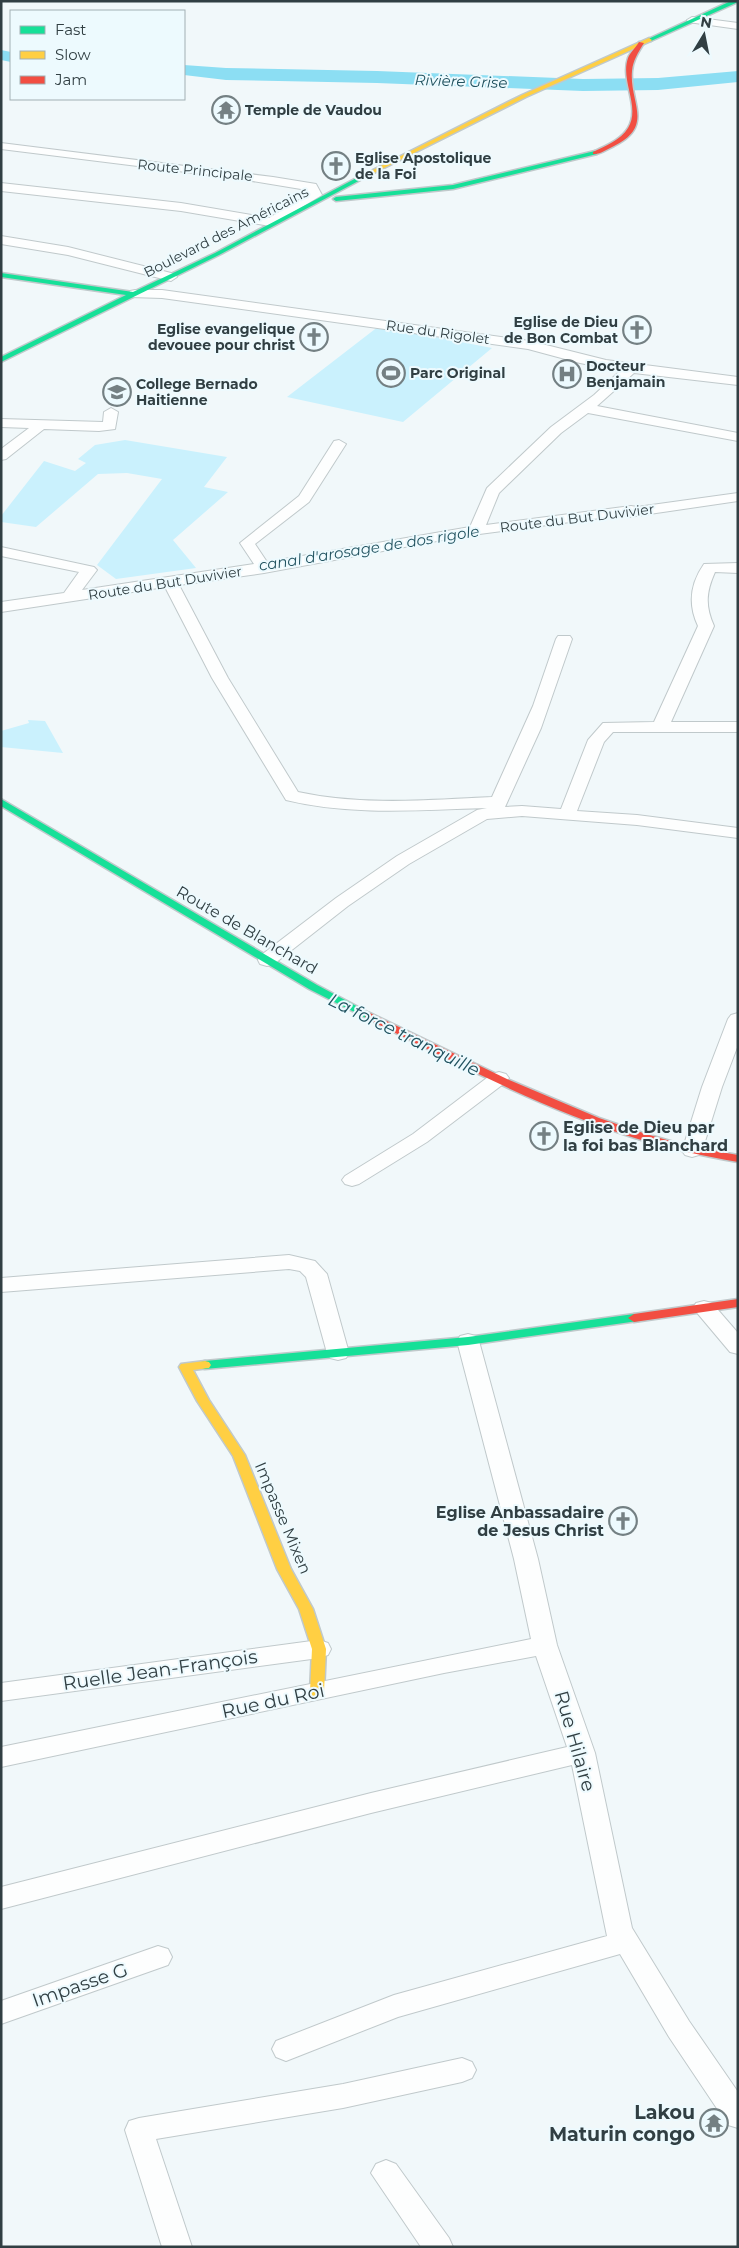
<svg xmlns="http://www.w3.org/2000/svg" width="739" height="2248" font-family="Montserrat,sans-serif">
  <rect width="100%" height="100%" fill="#f1f8fa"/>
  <path fill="#caf1fd" d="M 379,326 L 492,348 L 403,422 L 287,397 Z
    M 125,440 L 227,457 L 204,487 L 228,492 L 173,540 L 196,568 L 116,579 L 97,565 L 162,479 L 127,473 L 98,474 L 36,527 L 1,522 L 1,516 L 44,461 L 75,471 L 86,463 L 78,459 L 95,445 Z
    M 28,720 L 45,721 L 63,753 L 1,747 L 1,731 L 29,723 Z"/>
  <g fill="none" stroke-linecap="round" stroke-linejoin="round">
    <path fill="#8cdef3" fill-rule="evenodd" d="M 1,50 L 11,52 L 11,62 L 1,60 Z
      M 184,65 L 226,68 L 377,71 L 583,79 L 658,78 L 738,71 L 738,82 L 658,90 L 583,91 L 377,83 L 226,80 L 184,75 Z"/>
    <defs>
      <path id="street" d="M 692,17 L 738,23 L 738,29 L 688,22 L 687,20 Z
        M 1,143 L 273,177 L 316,184 L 322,195 L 270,226 L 181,211 L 1,191 L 1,183 L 181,203 L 269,218 L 309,194 L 307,190 L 234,178 L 1,149 Z
        M 1,236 L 68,247 L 175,274 L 177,277 L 171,281 L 68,255 L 1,244 Z
        M 135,290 L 162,290 L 530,341 L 606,360 L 738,377 L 738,385 L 634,373 L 597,406 L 738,433 L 738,441 L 588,413 L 561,433 L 499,493 L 486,525 L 631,506 L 637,507 L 738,493 L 738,501 L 629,517 L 623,515 L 464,536 L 264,573 L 179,585 L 228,678 L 298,792 C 362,806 428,800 492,797 L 533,706 L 556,639 L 558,636 L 570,636 L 572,639 L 541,728 L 505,807 L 522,806 L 561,809 L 588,740 L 603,723 L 654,722 L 698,626 C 688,605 690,584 704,564 L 738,563 L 738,573 L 715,572 C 706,592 705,606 714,626 L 671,722 L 738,722 L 738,732 L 613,732 L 604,742 L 577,811 L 637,815 L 738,828 L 738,838 L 637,825 L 522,816 L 487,819 L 409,864 L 348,906 L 274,964 L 267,966 L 260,964 L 258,960 L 260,956 L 336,898 L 397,856 L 477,810 L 487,808 C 419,810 352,816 286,800 L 212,678 L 165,587 L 1,612 L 1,602 L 64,593 L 79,572 L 1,556 L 1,547 L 94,567 L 97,570 L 82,590 L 254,564 L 240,543 L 299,496 L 334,441 L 339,440 L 346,444 L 309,502 L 255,544 L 267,562 L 470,527 L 487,488 L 551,427 L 594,395 L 620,371 L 580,363 L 528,349 L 162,298 L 130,297 L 129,294 L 130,291 Z
        M 111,408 L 118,412 L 115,429 L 99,431 L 44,429 L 6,459 L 1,460 L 1,449 L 29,428 L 1,427 L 1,419 L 103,422 L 104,412 Z
        M 738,1013 L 738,1045 L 722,1087 L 702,1151 L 699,1155 L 692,1157 L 685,1155 L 682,1151 L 702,1087 L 728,1019 L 731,1015 Z
        M 499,1072 L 506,1074 L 509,1078 L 506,1082 L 427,1142 L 359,1184 L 352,1186 L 345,1184 L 342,1180 L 345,1176 L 413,1134 L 492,1074 Z
        M 289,1255 L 315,1261 L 327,1274 L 349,1353 L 346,1358 L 338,1360 L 330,1358 L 327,1353 L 306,1277 L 300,1271 L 289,1269 L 1,1292 L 1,1278 Z
        M 704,1301 L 712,1303 L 738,1333 L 738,1354 L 730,1352 L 693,1308 L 696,1303 Z
        M 468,1334 L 476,1336 L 479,1341 L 538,1559 L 557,1645 L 595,1753 L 632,1928 L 689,2021 L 738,2092 L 738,2128 L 728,2125 L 669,2037 L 620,1954 L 398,2017 L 286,2061 L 276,2057 L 272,2049 L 276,2041 L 394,1995 L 607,1936 L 572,1765 L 371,1813 L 1,1909 L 1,1887 L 371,1793 L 567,1747 L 536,1656 L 444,1673 L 1,1767 L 1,1747 L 531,1639 L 514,1559 L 457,1341 L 460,1336 Z
        M 319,1640 L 328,1643 L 331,1649 L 328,1655 L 319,1658 L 1,1701 L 1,1683 Z
        M 158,1946 L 168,1949 L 172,1957 L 168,1965 L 1,2024 L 1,2001 Z
        M 462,2058 L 472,2062 L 476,2070 L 472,2078 L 462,2082 L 343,2108 L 156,2139 L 192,2247 L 162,2247 L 125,2130 L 129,2121 L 139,2118 L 343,2084 Z
        M 386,2160 L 396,2164 L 449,2238 L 453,2247 L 421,2247 L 371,2173 L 376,2164 Z"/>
      <path id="fast" d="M 731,1 L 738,2 L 651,41 L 646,40 Z
        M 595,151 L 597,152 L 597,154 L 453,189 L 336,201 L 333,199 L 336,197 L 453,185 Z
        M 364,174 L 366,175 L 366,177 L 219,255 L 1,362 L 1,357 L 126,295 L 1,277 L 1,273 L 133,292 L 215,253 Z
        M 1,799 L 317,985 L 375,1016 L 374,1018 L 366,1018 L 309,989 L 1,806 Z
        M 634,1314 L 638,1315 L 640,1318 L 638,1321 L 468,1345 L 205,1369 L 201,1368 L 199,1365 L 201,1362 L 205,1361 L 468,1337 Z"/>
      <path id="slow" d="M 649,38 L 652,40 L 651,41 L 526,97 L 366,177 L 361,176 L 522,95 Z
        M 205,1361 L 209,1362 L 211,1365 L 209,1368 L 193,1370 L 209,1400 L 245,1455 L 291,1569 L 313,1609 L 326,1649 L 324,1692 L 322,1696 L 317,1697 L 312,1696 L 310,1692 L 312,1649 L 299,1609 L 277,1569 L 233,1456 L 197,1401 L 179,1367 L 181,1364 Z"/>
      <path id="jam" d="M 639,42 L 644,43 C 638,53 633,60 632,71 C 629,102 655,126 614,146 C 607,149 600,155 593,154 L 593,152 C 605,146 621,140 628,128 C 641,107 620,81 628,58 C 630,53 636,47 639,42 Z
        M 370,1013 L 507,1079 L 599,1118 L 646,1134 L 691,1147 L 738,1155 L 738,1162 C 704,1156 670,1149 638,1139 C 543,1109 455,1063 366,1018 L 365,1016 L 366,1014 Z
        M 738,1299 L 738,1307 L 634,1322 L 628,1318 L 634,1314 Z"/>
    </defs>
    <use href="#street" stroke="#c0c9cb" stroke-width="2"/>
    <use href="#fast" stroke="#c0c9cb" stroke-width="3"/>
    <use href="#slow" stroke="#c0c9cb" stroke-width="3"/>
    <use href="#jam" stroke="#c0c9cb" stroke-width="3"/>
    <use href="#street" fill="#fdfefe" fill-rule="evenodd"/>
    <use href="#fast" fill="#16e098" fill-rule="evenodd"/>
    <use href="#slow" fill="#ffcf43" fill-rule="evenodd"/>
    <use href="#jam" fill="#f24e42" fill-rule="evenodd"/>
  </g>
  <defs>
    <symbol id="temple-ring" viewBox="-11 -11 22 22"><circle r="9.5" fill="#edfafe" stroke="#748083" stroke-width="1.5"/><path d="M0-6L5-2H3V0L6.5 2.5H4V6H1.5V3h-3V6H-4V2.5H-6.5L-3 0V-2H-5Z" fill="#748083"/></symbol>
    <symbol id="church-ring" viewBox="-11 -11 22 22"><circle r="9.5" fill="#edfafe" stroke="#748083" stroke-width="1.5"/><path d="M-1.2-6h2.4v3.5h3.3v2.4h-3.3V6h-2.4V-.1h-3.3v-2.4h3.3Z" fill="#748083"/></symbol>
    <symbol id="stadium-ring" viewBox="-11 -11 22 22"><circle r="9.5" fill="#edfafe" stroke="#748083" stroke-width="1.5"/><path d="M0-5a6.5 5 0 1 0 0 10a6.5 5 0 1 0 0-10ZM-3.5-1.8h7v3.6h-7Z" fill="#748083"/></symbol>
    <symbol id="hospital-ring" viewBox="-11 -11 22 22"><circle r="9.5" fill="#edfafe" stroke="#748083" stroke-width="1.5"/><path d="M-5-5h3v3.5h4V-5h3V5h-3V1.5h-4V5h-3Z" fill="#748083"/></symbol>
    <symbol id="school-ring" viewBox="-11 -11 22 22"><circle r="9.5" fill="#edfafe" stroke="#748083" stroke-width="1.5"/><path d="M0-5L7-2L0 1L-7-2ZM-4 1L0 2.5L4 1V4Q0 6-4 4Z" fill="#748083"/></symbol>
  </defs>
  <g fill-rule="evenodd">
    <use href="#temple-ring" x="210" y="94" width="32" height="32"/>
    <use href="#church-ring" x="320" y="150" width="32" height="32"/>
    <use href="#church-ring" x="621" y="314" width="32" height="32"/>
    <use href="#church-ring" x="298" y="321" width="32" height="32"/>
    <use href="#stadium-ring" x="375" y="357" width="32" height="32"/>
    <use href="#hospital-ring" x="551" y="358" width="32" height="32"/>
    <use href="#school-ring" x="101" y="376" width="32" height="32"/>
    <use href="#church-ring" x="528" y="1120" width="32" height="32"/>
    <use href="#church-ring" x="607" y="1505" width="32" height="32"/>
    <use href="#temple-ring" x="698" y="2107" width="32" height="32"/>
  </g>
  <g text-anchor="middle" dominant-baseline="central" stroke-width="4" stroke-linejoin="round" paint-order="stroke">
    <g font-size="14" font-weight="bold" fill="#313f43" stroke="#edfafe" text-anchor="start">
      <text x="245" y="110">Temple de Vaudou</text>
      <text x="355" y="158">Eglise Apostolique<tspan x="355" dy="16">de la Foi</tspan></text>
      <text x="618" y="322" text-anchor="end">Eglise de Dieu<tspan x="618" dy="16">de Bon Combat</tspan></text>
      <text x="295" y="329" text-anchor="end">Eglise evangelique<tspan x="295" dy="16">devouee pour christ</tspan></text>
      <text x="586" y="366">Docteur<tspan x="586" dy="16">Benjamain</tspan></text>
      <text x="410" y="373">Parc Original</text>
      <text x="136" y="384">College Bernado<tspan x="136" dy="16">Haitienne</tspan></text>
    </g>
    <g font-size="14" fill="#313f43" stroke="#edfafe">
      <text transform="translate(195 170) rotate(6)">Route Principale</text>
      <text transform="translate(226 232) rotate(-27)">Boulevard des Américains</text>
      <text transform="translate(438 332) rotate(8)">Rue du Rigolet</text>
      <text transform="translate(577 518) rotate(-7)">Route du But Duvivier</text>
      <text transform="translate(165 583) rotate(-9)">Route du But Duvivier</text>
    </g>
    <g font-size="15" font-style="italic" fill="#225360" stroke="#edfafe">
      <text transform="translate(461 81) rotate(2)">Rivière Grise</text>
      <text transform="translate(369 548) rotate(-9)">canal d'arosage de dos rigole</text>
    </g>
    <g font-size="16" fill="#313f43" stroke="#edfafe">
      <text transform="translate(247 930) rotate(30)">Route de Blanchard</text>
      <text transform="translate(283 1518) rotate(67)">Impasse Mixen</text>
    </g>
    <g font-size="16" font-weight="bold" fill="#313f43" stroke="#edfafe" text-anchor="start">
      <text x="563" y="1127">Eglise de Dieu par<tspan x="563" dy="18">la foi bas Blanchard</tspan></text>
      <text x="604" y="1512" text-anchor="end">Eglise Anbassadaire<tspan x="604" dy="18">de Jesus Christ</tspan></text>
    </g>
    <g font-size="18" font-style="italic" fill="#225360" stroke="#edfafe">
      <text transform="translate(404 1035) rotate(26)">La force tranquille</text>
    </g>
    <g font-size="19" fill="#313f43" stroke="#edfafe">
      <text transform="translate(160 1670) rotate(-8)">Ruelle Jean-François</text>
      <text transform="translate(273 1701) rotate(-12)">Rue du Roi</text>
      <text transform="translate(575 1741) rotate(74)">Rue Hilaire</text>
      <text transform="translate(80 1985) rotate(-19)">Impasse G</text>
    </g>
    <g font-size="19" font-weight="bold" fill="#313f43" stroke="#edfafe" text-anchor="end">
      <text x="695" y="2112">Lakou<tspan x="695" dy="22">Maturin congo</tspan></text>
    </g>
  </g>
  <rect width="739" height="2248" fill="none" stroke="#313f43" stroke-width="5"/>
  <rect x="10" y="10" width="175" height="90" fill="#edfafe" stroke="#a2afb3"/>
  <rect x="20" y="26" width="25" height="8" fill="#16e098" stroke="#a2afb3"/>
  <text x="55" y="35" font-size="15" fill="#313f43">Fast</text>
  <rect x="20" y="51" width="25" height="8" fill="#ffcf43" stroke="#a2afb3"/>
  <text x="55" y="60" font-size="15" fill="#313f43">Slow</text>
  <rect x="20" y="76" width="25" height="8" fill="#f24e42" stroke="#a2afb3"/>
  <text x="55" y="85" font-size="15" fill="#313f43">Jam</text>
  <g transform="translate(704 35) rotate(10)" stroke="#edfafe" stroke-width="4" paint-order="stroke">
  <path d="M0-4L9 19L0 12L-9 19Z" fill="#313f43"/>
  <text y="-8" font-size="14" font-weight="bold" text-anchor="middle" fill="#313f43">N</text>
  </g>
</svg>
